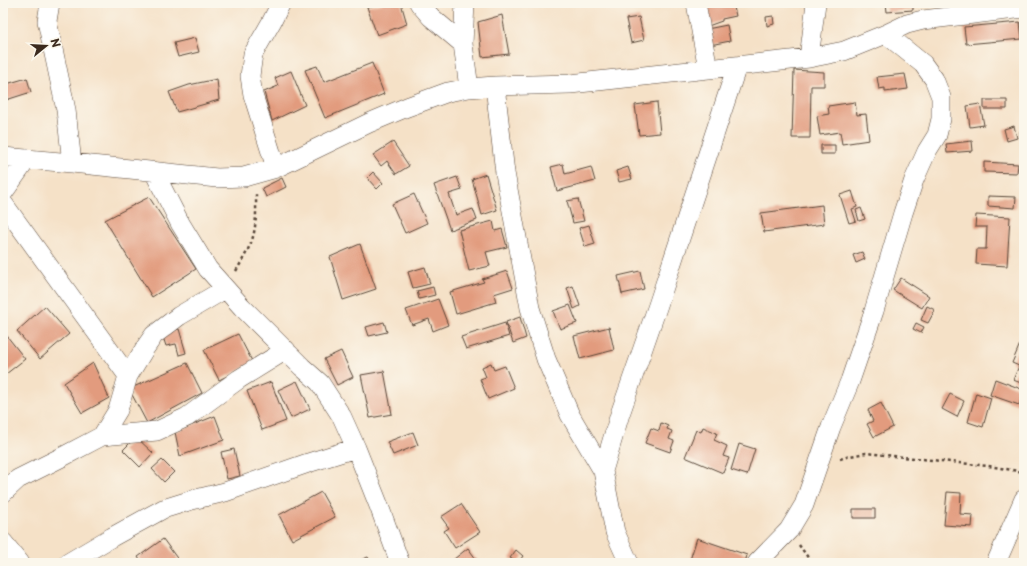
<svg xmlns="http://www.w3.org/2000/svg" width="1027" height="566" font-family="'Playpen Sans',sans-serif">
  <rect width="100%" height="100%" fill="#fbf7ec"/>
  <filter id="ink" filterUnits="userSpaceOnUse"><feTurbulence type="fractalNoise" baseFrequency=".025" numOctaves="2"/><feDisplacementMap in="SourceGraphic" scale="8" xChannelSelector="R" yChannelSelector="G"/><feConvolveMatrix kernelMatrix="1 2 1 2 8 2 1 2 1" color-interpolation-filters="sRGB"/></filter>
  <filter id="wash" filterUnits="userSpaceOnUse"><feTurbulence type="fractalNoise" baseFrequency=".012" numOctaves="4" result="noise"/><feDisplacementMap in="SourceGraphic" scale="16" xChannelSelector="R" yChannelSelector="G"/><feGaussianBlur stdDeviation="0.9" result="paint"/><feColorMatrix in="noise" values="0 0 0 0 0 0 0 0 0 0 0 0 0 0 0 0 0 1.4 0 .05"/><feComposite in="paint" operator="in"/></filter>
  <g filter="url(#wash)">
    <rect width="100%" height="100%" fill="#f5e1c7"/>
    <g id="blocks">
      <path fill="#e29b7e" d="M 384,3 L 401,3 L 407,24 L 377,35 L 367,7 Z
        M 702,3 L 733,3 L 736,16 L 722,19 L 722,21 L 708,26 Z
        M 886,3 L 913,3 L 913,10 L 887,12 Z
        M 502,15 L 509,54 L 482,57 L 478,22 Z
        M 773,16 L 774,24 L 767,26 L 766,17 Z
        M 639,17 L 644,40 L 631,43 L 626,19 Z
        M 1020,22 L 1022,39 L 966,44 L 964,27 Z
        M 727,25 L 730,41 L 710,45 L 707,29 Z
        M 195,38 L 199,52 L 178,57 L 174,43 Z
        M 372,63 L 384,94 L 325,118 L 305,70 L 317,66 L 324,82 Z
        M 794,70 L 824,72 L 824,86 L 811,86 L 810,138 L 792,138 Z
        M 291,71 L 305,105 L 272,121 L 264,92 L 278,86 L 275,78 Z
        M 905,74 L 908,89 L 885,92 L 885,88 L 879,89 L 877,77 Z
        M 27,78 L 31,92 L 3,101 L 3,85 Z
        M 217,79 L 219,100 L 177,112 L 169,92 L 189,85 Z
        M 984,100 L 1007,100 L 1007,109 L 984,109 Z
        M 657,102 L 660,133 L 639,135 L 635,105 Z
        M 855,102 L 857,115 L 866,114 L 869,140 L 842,144 L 840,132 L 820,135 L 817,116 L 829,114 L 828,106 Z
        M 980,104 L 984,125 L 970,127 L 967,106 Z
        M 1014,126 L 1017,138 L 1007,141 L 1004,129 Z
        M 1020,131 L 1024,131 L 1024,156 L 1022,156 Z
        M 972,141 L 973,151 L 947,153 L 946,144 Z
        M 393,142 L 409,166 L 396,174 L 387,161 L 381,166 L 373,155 Z
        M 821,145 L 835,145 L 835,154 L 821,154 Z
        M 984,162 L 1018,164 L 1017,173 L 984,172 Z
        M 563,164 L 565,174 L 591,167 L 595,181 L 557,191 L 551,167 Z
        M 628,167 L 632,179 L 619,182 L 616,171 Z
        M 373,172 L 383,183 L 377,189 L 367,178 Z
        M 486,174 L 497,210 L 482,215 L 472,179 Z
        M 457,177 L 462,190 L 449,194 L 456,215 L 473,209 L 477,220 L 450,230 L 434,185 Z
        M 282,178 L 286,187 L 266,197 L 262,188 Z
        M 852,191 L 857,207 L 852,209 L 856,221 L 849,223 L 840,195 Z
        M 414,194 L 427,223 L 405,233 L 392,204 Z
        M 988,196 L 1016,197 L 1015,208 L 988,206 Z
        M 149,197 L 196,269 L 152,297 L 105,220 Z
        M 578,199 L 584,221 L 573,223 L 567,201 Z
        M 822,205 L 824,224 L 764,232 L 761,213 Z
        M 861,208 L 865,219 L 859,221 L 856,210 Z
        M 976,215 L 1010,217 L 1007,266 L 976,264 L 977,249 L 986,249 L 987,227 L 975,227 Z
        M 493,221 L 495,231 L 502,229 L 507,247 L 486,252 L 490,266 L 469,271 L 459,230 Z
        M 589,225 L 595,244 L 585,247 L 579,228 Z
        M 360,244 L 376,289 L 343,300 L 330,257 Z
        M 862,252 L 865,259 L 856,263 L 853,255 Z
        M 425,267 L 430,284 L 413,288 L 408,272 Z
        M 507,271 L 513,288 L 494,294 L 496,302 L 456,314 L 450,292 L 484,282 L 482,279 Z
        M 640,271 L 644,289 L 622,294 L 618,276 Z
        M 901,278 L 929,296 L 922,308 L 893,290 Z
        M 573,286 L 580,306 L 574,309 L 567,288 Z
        M 433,287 L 435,295 L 419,299 L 417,291 Z
        M 438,299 L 448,325 L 433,331 L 429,319 L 412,325 L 406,310 Z
        M 570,305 L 577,323 L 560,329 L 553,311 Z
        M 45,306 L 69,334 L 40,359 L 17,331 Z
        M 927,306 L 935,310 L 928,323 L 921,320 Z
        M 520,317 L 526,338 L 513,343 L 506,322 Z
        M 384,322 L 387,332 L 369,336 L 366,327 Z
        M 505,323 L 509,336 L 466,349 L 461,337 Z
        M 916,323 L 924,327 L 921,333 L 913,329 Z
        M 609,327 L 614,350 L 580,359 L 574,336 Z
        M 179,329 L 186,353 L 179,355 L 176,344 L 166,346 L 162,334 Z
        M 3,331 L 25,359 L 6,374 L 3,371 Z
        M 238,334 L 253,363 L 219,380 L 204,350 Z
        M 1020,344 L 1024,346 L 1024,384 L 1013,380 L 1019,366 L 1012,363 Z
        M 341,351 L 353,377 L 337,385 L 324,359 Z
        M 93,363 L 109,398 L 82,413 L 64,383 Z
        M 187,363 L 202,393 L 147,423 L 129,389 Z
        M 491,363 L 494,370 L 505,366 L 514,388 L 488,399 L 480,379 L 486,377 L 482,367 Z
        M 384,371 L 392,414 L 370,418 L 361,375 Z
        M 995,379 L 1024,390 L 1019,405 L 990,395 Z
        M 297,381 L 310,409 L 291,418 L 278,390 Z
        M 271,382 L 286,421 L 262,430 L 247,391 Z
        M 976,393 L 991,398 L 983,427 L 968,422 Z
        M 950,394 L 964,401 L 957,417 L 942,409 Z
        M 881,403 L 893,427 L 874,437 L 867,424 L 873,421 L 868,410 Z
        M 215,416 L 224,440 L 180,456 L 175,432 Z
        M 661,423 L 668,426 L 667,429 L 672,431 L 669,439 L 674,441 L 670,452 L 645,443 L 651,428 L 659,431 Z
        M 703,427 L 717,433 L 714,440 L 727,446 L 723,456 L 729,458 L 723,473 L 685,457 L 696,430 L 701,432 Z
        M 413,432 L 418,445 L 393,455 L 387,442 Z
        M 136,437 L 153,453 L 140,467 L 123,450 Z
        M 739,444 L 755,449 L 747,475 L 731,470 Z
        M 234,449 L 240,476 L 227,479 L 221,452 Z
        M 162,460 L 174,472 L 164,482 L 152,469 Z
        M 321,492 L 335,517 L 292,540 L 279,515 Z
        M 947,492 L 961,493 L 960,514 L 973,515 L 972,527 L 944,525 Z
        M 461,504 L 480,532 L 455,548 L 444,531 L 449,528 L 441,517 Z
        M 853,509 L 875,509 L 875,518 L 853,518 Z
        M 697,538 L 747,555 L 745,563 L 689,563 Z
        M 163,539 L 179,561 L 177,563 L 142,563 L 138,557 Z
        M 468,548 L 479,563 L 449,563 Z
        M 516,550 L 523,556 L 518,563 L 510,558 Z
        M 368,557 L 371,563 L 353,563 Z"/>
    </g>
  </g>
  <g filter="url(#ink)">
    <use href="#blocks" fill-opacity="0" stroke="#574537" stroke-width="1"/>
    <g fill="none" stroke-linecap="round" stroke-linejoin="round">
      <defs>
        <path id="minor" d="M 50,3 L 47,21 L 66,110 L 72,163
          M 419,3 L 431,17 L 463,44
          M 465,3 L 463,44 L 469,88
          M 696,3 L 708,69
          M 809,58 L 816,3
          M 495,86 L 505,173 L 530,308 L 546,359 L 570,415 L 603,471
          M 3,157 L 72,163 L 217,178 L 244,177 L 276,168 L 369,123 L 407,107 L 448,92 L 469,88 L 495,86 L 570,84 L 809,58 L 844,51 L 886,34 L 907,24 L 923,20 L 1024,8
          M 276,168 L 253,95 L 250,76 L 253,54 L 272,21 L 281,3
          M 154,172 L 180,223 L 208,269 L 242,307 L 302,367 L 320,383 L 342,417 L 356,448 L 379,506 L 400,563
          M 3,193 L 27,159
          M 3,203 L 128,376
          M 102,436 L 157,431 L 187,417 L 239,379 L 286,350
          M 3,493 L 18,479 L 64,456 L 102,436 L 118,410 L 128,376 L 145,348 L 154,335 L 179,316 L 225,289
          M 3,542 L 20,563
          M 68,563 L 112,537 L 163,509 L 192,500 L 225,492 L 308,463 L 356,448
          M 629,563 L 615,532 L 603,471 L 620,414 L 658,305 L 737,66
          M 757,563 L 789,530 L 804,505 L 831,427 L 850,381 L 874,311 L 903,213 L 914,180 L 927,151 L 937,135 L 941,119 L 941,97 L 934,79 L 923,64 L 886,34
          M 996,563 L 1024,499"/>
      </defs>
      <use href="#minor" stroke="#574537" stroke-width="20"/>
      <path stroke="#574537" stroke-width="2.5" stroke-dasharray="3 3" stroke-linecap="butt" d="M 236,271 C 242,261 248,251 252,240 C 257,225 256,208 256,192
        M 840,459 L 850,456 L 866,453 L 988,466 L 1024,472
        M 799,545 L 812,563"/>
      <use href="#minor" stroke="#fff" stroke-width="19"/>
    </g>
  </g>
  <rect width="1027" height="566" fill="none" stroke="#fbf7ec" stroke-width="16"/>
  <g transform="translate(46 46) rotate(72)" stroke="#fbf7ec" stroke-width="3" paint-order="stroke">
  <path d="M0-3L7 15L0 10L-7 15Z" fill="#3b2a1e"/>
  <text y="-6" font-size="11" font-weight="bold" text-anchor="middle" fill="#3b2a1e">N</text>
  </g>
</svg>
